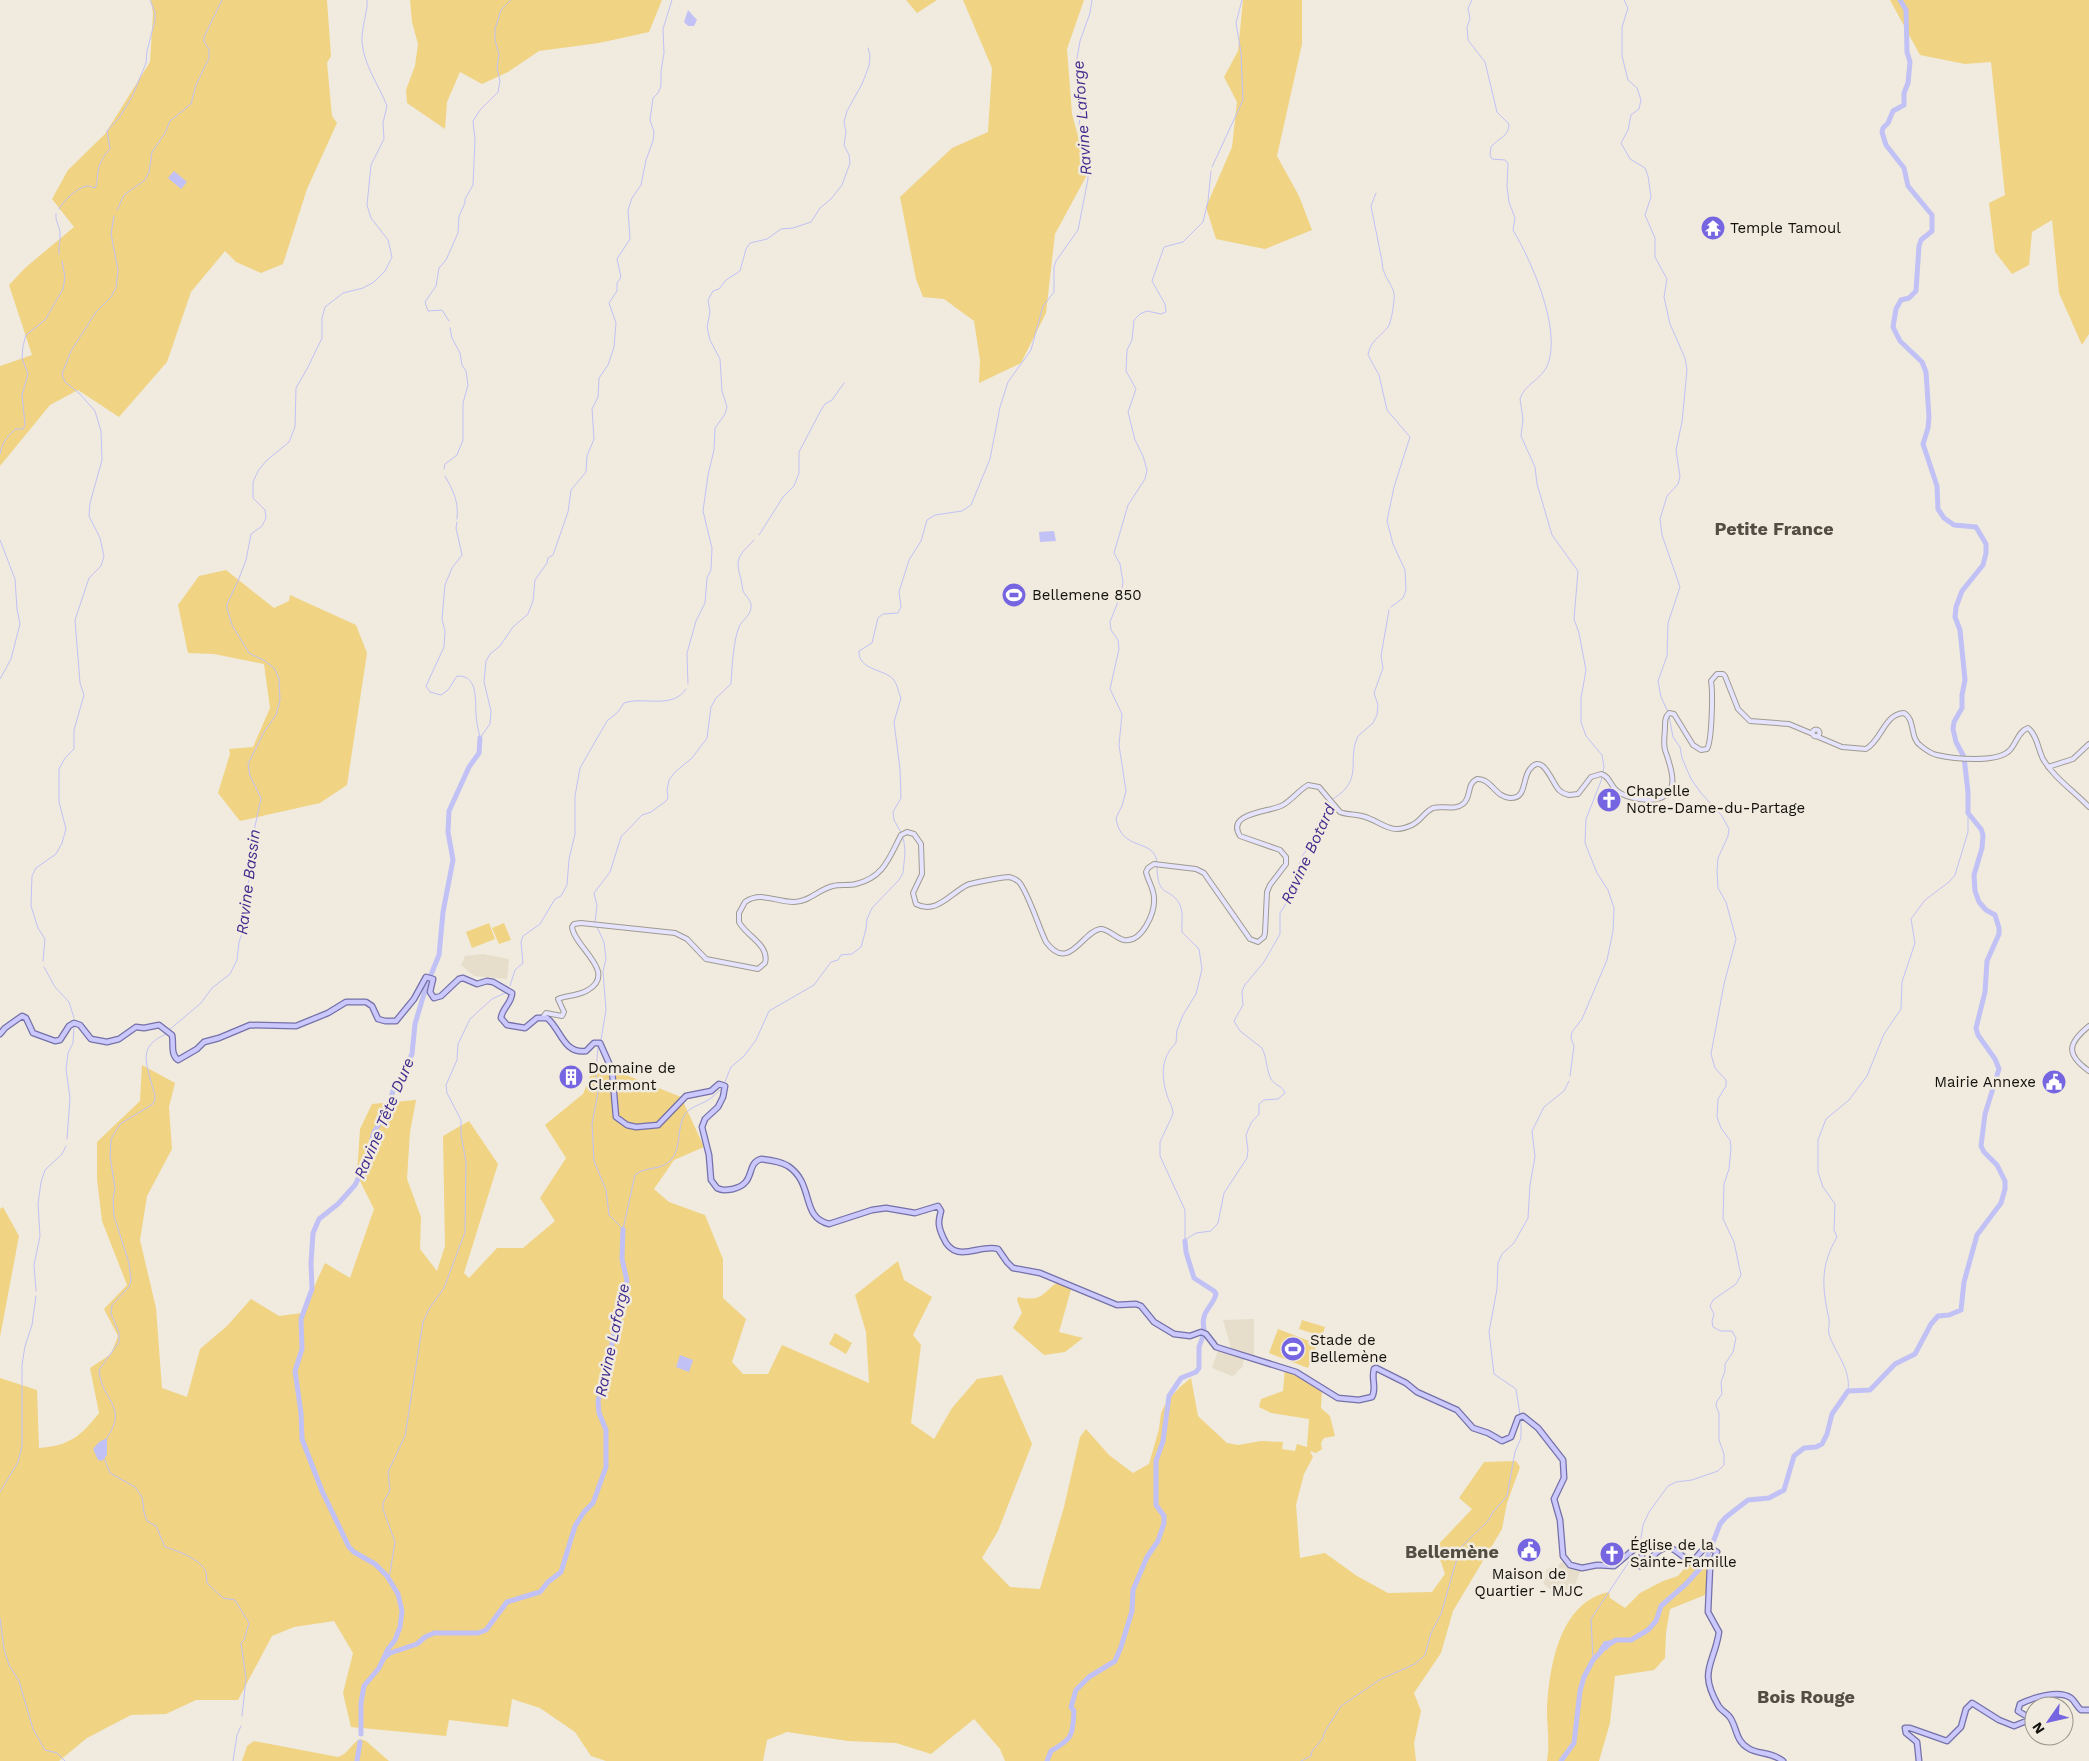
<svg xmlns="http://www.w3.org/2000/svg" width="2089" height="1761" font-family="'Work Sans',sans-serif">
  <rect width="100%" height="100%" fill="#f0ebde"/>
  <path fill="#e6deca" d="M 483,954 L 509,959 L 507,979 L 474,976 L 461,965 L 465,956 Z
    M 1254,1319 L 1254,1357 L 1232,1351 L 1223,1320 Z
    M 1218,1350 L 1244,1359 L 1242,1368 L 1238,1370 L 1236,1374 L 1232,1376 L 1212,1368 Z
    M 1564,1560 L 1581,1569 L 1571,1596 L 1568,1597 L 1553,1592 L 1543,1583 L 1546,1578 L 1546,1570 L 1552,1567 L 1555,1568 Z"/>
  <path fill="#f0d383" d="M 151,0 L 327,0 L 331,56 L 327,63 L 332,116 L 337,123 L 307,189 L 283,264 L 261,273 L 236,262 L 225,251 L 191,292 L 167,362 L 119,417 L 78,390 L 50,405 L 0,466 L 0,366 L 32,355 L 9,285 L 25,268 L 74,227 L 52,199 L 68,170 L 105,134 L 150,62 L 153,14 Z
    M 410,0 L 662,0 L 649,32 L 599,43 L 539,51 L 508,72 L 482,84 L 460,72 L 447,102 L 445,129 L 407,103 L 406,90 L 415,66 L 418,44 L 412,22 Z
    M 906,0 L 937,0 L 917,13 Z
    M 963,0 L 1084,0 L 1067,49 L 1072,114 L 1088,173 L 1055,234 L 1046,313 L 1021,363 L 979,383 L 980,360 L 974,321 L 944,299 L 923,297 L 916,279 L 900,197 L 952,148 L 988,132 L 992,68 Z
    M 1243,0 L 1302,0 L 1302,44 L 1277,156 L 1299,196 L 1312,230 L 1265,249 L 1216,239 L 1206,207 L 1232,147 L 1237,102 L 1224,77 L 1238,51 Z
    M 1890,0 L 2089,0 L 2089,334 L 2082,345 L 2059,293 L 2052,220 L 2032,232 L 2029,265 L 2012,274 L 1995,252 L 1989,203 L 2005,195 L 1991,62 L 1965,64 L 1920,55 Z
    M 226,570 L 274,608 L 289,601 L 290,595 L 356,625 L 367,653 L 347,785 L 320,803 L 240,821 L 218,793 L 230,754 L 229,749 L 253,747 L 270,708 L 264,664 L 214,654 L 188,653 L 178,605 L 199,576 Z
    M 1016,586 L 1025,590 L 1022,600 L 1015,601 L 1013,605 L 1009,607 L 1005,603 L 1004,592 Z
    M 489,923 L 495,939 L 472,948 L 466,932 Z
    M 504,923 L 511,940 L 499,944 L 492,928 Z
    M 596,1063 L 681,1097 L 704,1147 L 674,1160 L 654,1189 L 669,1202 L 705,1215 L 723,1259 L 723,1298 L 746,1319 L 732,1362 L 743,1374 L 768,1374 L 782,1345 L 869,1383 L 866,1332 L 855,1295 L 898,1261 L 904,1280 L 932,1297 L 913,1335 L 921,1345 L 911,1423 L 934,1439 L 952,1408 L 977,1379 L 1002,1375 L 1032,1444 L 998,1531 L 982,1558 L 1010,1587 L 1040,1589 L 1064,1507 L 1080,1437 L 1086,1429 L 1109,1455 L 1133,1473 L 1149,1464 L 1159,1429 L 1161,1413 L 1167,1401 L 1180,1387 L 1191,1378 L 1198,1416 L 1227,1443 L 1238,1445 L 1261,1441 L 1283,1442 L 1282,1449 L 1295,1451 L 1297,1444 L 1307,1447 L 1309,1419 L 1271,1413 L 1259,1407 L 1261,1399 L 1283,1391 L 1285,1368 L 1322,1389 L 1321,1408 L 1330,1416 L 1335,1436 L 1324,1438 L 1321,1443 L 1322,1449 L 1316,1453 L 1310,1451 L 1313,1457 L 1304,1474 L 1296,1505 L 1300,1558 L 1325,1553 L 1357,1576 L 1388,1593 L 1432,1592 L 1445,1574 L 1436,1547 L 1472,1509 L 1459,1498 L 1484,1462 L 1516,1461 L 1520,1467 L 1507,1503 L 1502,1529 L 1453,1611 L 1441,1653 L 1414,1693 L 1421,1711 L 1414,1743 L 1416,1761 L 1005,1761 L 1000,1749 L 974,1719 L 931,1754 L 896,1743 L 848,1741 L 787,1732 L 767,1740 L 763,1761 L 606,1761 L 591,1756 L 575,1732 L 540,1708 L 512,1699 L 508,1727 L 449,1720 L 446,1736 L 351,1727 L 343,1693 L 353,1653 L 334,1621 L 294,1627 L 272,1636 L 238,1700 L 196,1700 L 166,1714 L 131,1715 L 87,1738 L 59,1761 L 0,1761 L 0,1378 L 37,1390 L 39,1448 C 69,1446 81,1436 99,1413 L 90,1368 L 111,1354 L 118,1336 L 104,1309 L 127,1285 L 102,1221 L 97,1179 L 97,1142 L 140,1101 L 142,1065 L 175,1083 L 169,1107 L 172,1149 L 147,1196 L 140,1240 L 156,1308 L 162,1388 L 187,1397 L 200,1349 L 227,1326 L 251,1299 L 279,1316 L 302,1313 L 325,1263 L 350,1278 L 374,1209 L 357,1175 L 360,1129 L 372,1104 L 416,1100 L 410,1132 L 407,1179 L 421,1217 L 420,1249 L 437,1271 L 445,1246 L 443,1136 L 469,1121 L 498,1164 L 464,1273 L 469,1278 L 497,1248 L 523,1248 L 555,1221 L 540,1198 L 566,1158 L 545,1125 L 583,1094 Z
    M 3,1207 L 19,1236 L 0,1337 L 0,1209 Z
    M 1059,1281 L 1072,1286 L 1059,1332 L 1083,1338 L 1065,1352 L 1044,1355 L 1013,1328 L 1022,1313 L 1017,1300 L 1018,1297 C 1043,1302 1041,1294 1059,1281 Z
    M 1302,1320 L 1325,1327 L 1322,1336 L 1299,1329 Z
    M 1278,1329 L 1317,1344 L 1308,1368 L 1269,1353 Z
    M 835,1333 L 852,1343 L 846,1354 L 829,1344 Z
    M 1708,1556 L 1708,1583 L 1705,1595 L 1670,1609 L 1666,1633 L 1665,1658 L 1654,1670 L 1615,1676 L 1610,1723 L 1599,1761 L 1547,1761 C 1550,1745 1547,1727 1547,1711 C 1549,1668 1559,1602 1609,1592 L 1610,1598 L 1625,1608 L 1640,1593 L 1663,1581 L 1678,1576 L 1690,1562 Z
    M 360,1739 L 366,1741 L 389,1761 L 242,1761 L 247,1746 L 254,1741 L 338,1757 C 348,1754 351,1744 360,1739 Z"/>
  <path fill="#c1c1f6" d="M 688,10 L 697,20 L 694,26 L 688,26 L 684,22 Z
    M 174,171 L 187,182 L 181,189 L 168,178 Z
    M 1054,531 L 1056,541 L 1040,542 L 1039,532 Z
    M 680,1355 L 693,1360 L 689,1372 L 676,1367 Z
    M 107,1438 L 107,1455 L 102,1461 L 98,1460 L 93,1449 L 99,1442 Z
    M 1616,1640 L 1607,1650 L 1598,1650 L 1604,1641 Z"/>
  <g fill="none" stroke-linecap="round" stroke-linejoin="round">
    <path stroke="#c1c1f6" stroke-width="1" d="M 1472,0 L 1468,8 L 1470,19 L 1467,27 L 1468,40 L 1485,62 L 1497,112 L 1509,124 C 1509,137 1498,138 1491,147 L 1490,155 L 1492,159 L 1505,160 L 1508,163 L 1507,187 L 1509,202 L 1515,218 L 1513,230 C 1532,262 1561,328 1548,364 C 1542,380 1524,384 1520,399 L 1523,419 L 1521,436 L 1535,467 L 1537,484 L 1552,535 L 1578,571 L 1574,619 L 1579,633 L 1586,670 L 1581,698 L 1581,722 L 1586,736 L 1602,755 L 1604,767 L 1601,781 L 1586,819 L 1585,843 L 1597,873 L 1608,890 L 1614,908 L 1613,931 L 1607,960 L 1582,1019 L 1572,1032 L 1571,1038 L 1574,1046 L 1570,1076
      M 1624,0 L 1628,8 L 1622,27 L 1622,56 L 1628,80 L 1637,88 L 1641,100 L 1639,109 L 1631,115 L 1628,130 L 1621,143 L 1630,159 L 1645,168 L 1648,176 L 1651,197 L 1645,215 L 1655,238 L 1655,257 L 1667,279 L 1664,297 L 1670,324 L 1685,358 L 1687,370 L 1682,422 L 1676,450 L 1680,477 L 1678,484 L 1667,496 L 1660,519 L 1662,535 L 1680,587 L 1668,623 L 1667,656 L 1658,681 L 1661,697 L 1668,712
      M 1212,167 L 1243,100 L 1241,53 L 1236,23 L 1242,0
      M 1376,193 L 1371,206 L 1382,261 C 1382,279 1397,287 1394,300 C 1393,308 1392,320 1388,327 C 1380,337 1370,341 1368,355 L 1379,375 L 1387,410 L 1410,437 L 1394,487 L 1387,521 L 1393,544 L 1405,570 L 1406,590 L 1403,598 L 1391,607
      M 59,209 C 62,202 79,186 87,186 C 89,186 92,187 95,188 C 98,182 97,177 98,171 C 100,162 104,155 110,149 L 107,131 L 119,118 L 132,97 L 146,63 L 147,51 L 155,20 L 155,12 L 150,0
      M 117,210 L 124,195 L 145,180 L 149,172 L 152,152 L 165,133 L 170,121 L 191,104 L 196,85 L 209,58 L 209,49 L 204,42 L 204,37 L 222,0
      M 56,214 C 55,222 60,226 60,234 C 61,241 58,247 59,254
      M 449,321 L 442,310 L 428,311 L 425,302 L 436,286 L 439,268 L 446,260 L 458,233 L 459,216 L 465,203 L 465,199 L 473,185 L 475,140 L 473,121 L 480,110 L 498,92 L 500,81 L 497,68 L 499,54 L 495,40 L 495,29 L 501,10 L 511,0
      M 0,454 C 2,443 7,436 16,429 L 23,429 L 25,425 L 22,395 L 28,374 L 22,358 L 23,346 L 26,335 L 45,320 L 63,289 L 65,277 L 62,261
      M 444,469 L 445,464 L 457,455 L 463,440 L 463,403 L 468,385 L 466,371 L 462,365 L 460,353 L 452,338 L 450,328
      M 445,476 C 453,491 459,501 457,519
      M 457,522 L 456,528 L 462,555 L 452,568 L 445,585 L 442,619 L 445,631 L 444,647 L 426,686 L 430,692 L 441,695 L 448,690 L 457,676 C 478,675 475,699 476,713 C 476,721 478,729 480,737
      M 759,535 L 783,497 L 794,486 L 799,473 L 799,452 L 821,410 L 825,404 L 832,400 L 844,383
      M 0,540 L 15,579 L 17,609 L 20,624 L 11,659 L 0,679
      M 688,684 L 687,653 L 696,621 L 705,603 L 707,578 L 711,570 L 712,548 L 703,511 L 708,475 L 714,450 L 715,428 L 725,414 L 727,407 L 722,391 L 720,359 L 710,340 L 707,327 L 710,312 L 708,300 L 713,291 L 719,289 L 726,280 L 740,271 L 746,249 L 750,243 L 767,239 L 781,229 L 793,228 L 811,222 L 820,208 L 831,199 L 842,185 L 850,163 L 849,155 L 844,145 L 846,132 L 844,122 L 847,111 L 862,84 L 869,66 L 870,55 L 868,48
      M 480,738 L 490,724 L 491,711 L 484,682 L 486,661 L 490,654 L 500,646 L 513,627 L 528,614 L 533,601 L 535,580 L 547,563 L 548,558 L 553,555 L 568,512 L 571,490 L 586,472 L 587,456 L 594,439 L 592,409 L 598,397 L 599,378 L 608,365 L 614,347 L 616,323 L 609,303 L 617,291 L 617,283 L 621,277 L 617,259 L 630,239 L 628,210 L 632,198 L 641,185 L 646,160 L 653,141 L 654,132 L 650,120 L 653,98 L 658,93 L 661,86 L 661,71 L 664,53 L 663,29 L 672,0
      M 1333,799 C 1365,779 1346,761 1358,736 L 1373,723 L 1377,715 L 1378,705 L 1374,693 L 1383,668 L 1381,656 L 1389,610
      M 1157,862 C 1154,837 1121,853 1116,818 L 1122,806 L 1126,791 L 1119,745 L 1122,714 L 1110,689 L 1119,649 L 1118,640 L 1111,630 L 1110,622 L 1121,594 L 1123,582 L 1120,564 L 1114,553 L 1128,505 L 1145,479 L 1147,470 L 1143,456 L 1135,440 L 1128,412 L 1136,389 L 1126,371 L 1127,350 L 1132,340 L 1134,320 L 1140,314 L 1147,311 L 1161,314 L 1166,312 L 1165,304 L 1152,281 L 1164,247 L 1183,242 L 1203,222 L 1208,201 L 1211,171
      M 1157,866 C 1157,900 1171,886 1180,905 C 1184,915 1181,923 1182,932 L 1199,949 L 1202,969 L 1196,994 L 1183,1015 L 1177,1030 L 1176,1043 C 1161,1057 1161,1076 1167,1095 C 1169,1102 1173,1107 1173,1114 L 1160,1142 L 1160,1156 L 1185,1210 L 1185,1241
      M 595,922 L 597,906 L 594,893 L 610,872 L 621,837 L 642,815 L 651,812 L 666,801 L 668,798 L 667,790 L 669,780 L 675,772 L 692,758 L 707,738 L 711,707 L 716,698 L 731,684 C 732,668 733,642 739,627 C 742,620 750,616 751,608 C 752,600 746,597 743,591 C 742,587 742,583 741,579 C 734,557 740,555 754,540
      M 597,927 L 604,942 L 606,959 L 603,971 L 606,1010 L 601,1040
      M 43,961 L 45,939 L 38,928 L 31,906 L 32,876 L 36,868 L 56,854 L 62,843 L 66,829 L 59,802 L 59,769 L 65,758 L 74,749 L 74,730 L 84,695 L 80,683 L 75,620 L 89,578 L 101,566 L 104,556 L 100,538 L 89,516 L 90,503 L 102,460 L 101,431 L 95,411 L 79,393 L 65,382 L 62,374 L 71,351 L 96,312 L 111,297 L 116,288 L 118,270 L 111,234 L 114,216
      M 44,967 L 55,987 L 69,1002 L 74,1018
      M 510,986 L 515,970 L 523,963 L 521,942 L 523,936 L 540,924 L 555,899 L 561,896 L 567,885 L 569,859 L 575,834 L 575,796 L 580,768 L 607,721 L 618,712 L 624,703 C 644,696 672,710 686,689
      M 168,1031 L 201,1003 L 212,988 L 230,974 L 237,960 L 239,942 L 243,931 L 241,912 L 253,864 L 254,831 L 261,798 L 250,776 L 248,764 L 264,732 L 276,715 L 280,700 L 279,679 L 275,669 L 265,661 L 249,653 L 232,625 L 227,608 L 227,604 L 238,581 L 246,560 L 251,534 L 262,526 L 266,518 L 265,510 L 253,498 L 253,482 L 258,471 L 266,461 L 289,442 L 295,427 L 296,388 L 308,367 L 322,338 L 322,318 L 325,307 L 343,293 L 363,288 L 374,282 L 385,271 L 392,257 L 388,240 L 371,218 L 367,205 L 371,165 L 384,139 L 383,123 L 387,106 C 379,85 364,66 362,42 C 361,29 369,6 367,0
      M 598,1045 L 596,1075 L 599,1087 L 592,1124 L 594,1161 L 606,1190 L 609,1215 L 623,1229
      M 724,1084 L 731,1067 L 744,1056 L 756,1040 L 769,1011 L 814,985 L 831,962 L 838,960 L 841,955 L 852,954 L 861,947 L 866,929 L 867,919 L 872,908 L 899,880 L 903,873 L 905,853 L 904,842 L 902,834 L 894,820 L 893,812 L 901,798 L 900,769 L 894,722 L 901,698 C 898,692 898,685 893,679 C 884,669 858,670 859,651 L 872,643 L 878,618 L 883,614 L 898,613 L 901,607 L 899,592 L 909,560 L 921,541 L 927,520 L 935,515 L 962,511 L 971,505 L 990,459 L 1000,407 L 1008,382 L 1031,350 L 1043,306 L 1054,292 L 1054,267 L 1056,261 L 1078,230 L 1088,179 L 1087,160 L 1079,125 L 1084,87 L 1076,64 L 1080,41 L 1090,13 L 1092,0
      M 67,1139 L 70,1098 L 66,1069 L 68,1053 L 73,1043 L 74,1028
      M 623,1229 L 635,1175 C 645,1166 660,1171 670,1161 C 682,1150 676,1128 685,1114 C 690,1107 700,1105 708,1100 C 713,1097 718,1092 722,1088
      M 1185,1240 L 1196,1233 L 1211,1231 L 1218,1223 L 1224,1193 L 1247,1158 L 1248,1150 L 1246,1135 L 1251,1123 L 1259,1114 L 1259,1104 L 1264,1100 L 1278,1099 L 1285,1093 C 1282,1085 1275,1086 1271,1079 C 1266,1069 1267,1058 1262,1048 L 1240,1031 L 1234,1021 L 1243,1005 L 1242,992 L 1244,986 L 1264,962 L 1280,934 L 1280,913 L 1287,902 L 1302,856 L 1312,843 L 1322,815 L 1329,801
      M 36,1291 L 34,1265 L 40,1236 L 38,1204 L 41,1182 L 45,1170 L 62,1154 L 66,1146
      M 1848,1391 C 1851,1369 1837,1356 1830,1337 C 1827,1330 1830,1325 1829,1319 C 1822,1287 1820,1266 1837,1237 L 1834,1230 L 1835,1204 L 1823,1187 L 1818,1172 L 1818,1140 L 1826,1119 L 1849,1100 L 1867,1076 L 1884,1034 L 1901,1009 L 1902,982 L 1915,943 L 1911,919 L 1925,900 L 1949,882 L 1955,875 L 1968,832 L 1968,813
      M 1520,1415 L 1516,1389 L 1494,1374 L 1489,1332 L 1497,1289 L 1498,1263 L 1502,1254 L 1514,1243 L 1528,1218 L 1530,1185 L 1535,1157 L 1532,1131 L 1544,1107 L 1564,1091 L 1569,1081
      M 107,1438 C 129,1405 101,1401 99,1370 L 119,1342 L 119,1333 L 111,1313 L 112,1305 L 129,1287 L 131,1280 L 129,1263 L 114,1216 L 113,1199 L 115,1188 L 110,1156 L 111,1139 L 120,1124 L 153,1104 C 157,1096 154,1093 152,1085 C 145,1060 139,1046 166,1034
      M 104,1458 L 110,1473 L 135,1487 L 142,1497 L 144,1512 L 147,1521 L 156,1526 L 165,1547 C 176,1550 202,1560 206,1572 C 207,1575 206,1579 207,1583 L 223,1598 L 235,1600 L 249,1623 L 244,1640 L 241,1643 L 246,1678 L 242,1716
      M 0,1492 L 18,1462 L 22,1446 L 22,1365 L 25,1346 L 32,1325 L 36,1296
      M 1640,1544 L 1643,1525 L 1649,1512 L 1668,1486 L 1676,1482 L 1692,1480 L 1718,1471 L 1724,1465 L 1724,1454 L 1719,1440 L 1719,1413 L 1716,1406 L 1717,1401 L 1722,1394 L 1721,1382 L 1725,1371 L 1725,1364 L 1733,1352 L 1736,1338 L 1732,1331 L 1721,1331 L 1713,1327 L 1712,1321 L 1714,1314 L 1710,1306 L 1713,1300 L 1736,1284 L 1741,1275 L 1734,1242 L 1723,1219 L 1724,1184 L 1729,1169 L 1731,1148 L 1730,1140 L 1721,1128 L 1717,1117 L 1718,1099 L 1726,1086 L 1726,1080 L 1715,1068 L 1711,1054 L 1724,984 L 1736,939 L 1726,902 L 1718,888 L 1717,871 L 1718,858 L 1728,836 L 1729,829 L 1722,816 L 1701,793 L 1691,779 L 1682,758 L 1680,747 L 1673,737 L 1669,716
      M 389,1579 L 395,1542 L 383,1509 L 383,1503 L 390,1490 L 388,1472 L 405,1436 L 423,1322 L 429,1309 L 444,1288 L 465,1232 L 466,1162 L 461,1135 L 461,1120 L 447,1093 L 446,1085 L 457,1060 L 458,1044 L 470,1019 L 492,999 L 505,993
      M 0,1618 L 4,1649 L 9,1665 L 19,1681 L 33,1729 L 45,1750 L 57,1753 L 65,1761
      M 1593,1660 L 1591,1619 L 1638,1548
      M 233,1761 L 237,1735 L 241,1726
      M 1301,1761 L 1311,1756 L 1312,1751 L 1323,1738 L 1324,1733 L 1341,1706 L 1381,1679 L 1415,1664 L 1425,1655 L 1431,1633 L 1441,1614 L 1460,1548 L 1488,1521 L 1493,1512 L 1507,1496 L 1515,1452 L 1521,1438 L 1521,1419"/>
    <path stroke="#c1c1f6" stroke-width="5" d="M 1185,1241 L 1186,1252 L 1194,1278 L 1214,1291 L 1216,1294 C 1213,1307 1200,1311 1204,1329
      M 385,1657 L 390,1653 L 417,1644 L 425,1637 L 434,1633 L 478,1633 L 486,1630 L 507,1602 L 540,1592 L 548,1582 L 561,1572 L 575,1526 L 584,1512 L 593,1503 L 606,1467 L 606,1430 L 599,1413 L 598,1401 L 611,1349 L 621,1294 L 627,1281 L 622,1259 L 623,1229
      M 361,1734 L 361,1703 L 364,1686 L 379,1668 L 388,1649 L 395,1640 L 400,1627 L 402,1611 L 398,1594 L 387,1576 L 375,1564 L 354,1552 L 349,1547 L 322,1491 L 302,1439 L 301,1413 L 295,1371 L 302,1349 L 301,1319 L 312,1289 L 311,1263 L 313,1233 L 319,1219 L 338,1204 L 355,1185 L 365,1165 L 374,1132 L 388,1110 L 394,1087 L 403,1074 L 412,1054 L 415,1024 L 426,987 L 439,955 L 443,912 L 453,860 L 448,832 L 449,811 L 469,767 L 479,753 L 480,738
      M 357,1761 L 360,1742
      M 1047,1761 L 1051,1751 C 1072,1739 1073,1736 1074,1711 L 1071,1707 L 1076,1690 L 1089,1677 L 1115,1661 L 1121,1647 L 1132,1611 L 1133,1590 L 1147,1557 L 1158,1541 L 1164,1523 L 1164,1516 L 1156,1505 L 1156,1461 L 1163,1441 L 1169,1396 L 1181,1378 L 1196,1372 L 1199,1368 L 1199,1347 L 1203,1336
      M 1561,1761 L 1574,1743 L 1580,1691 L 1584,1677 L 1593,1660 L 1606,1646 L 1616,1640 L 1631,1640 L 1648,1630 L 1656,1621 L 1661,1606 L 1686,1584 L 1705,1563 L 1720,1524 L 1726,1517 L 1748,1500 L 1769,1498 L 1784,1490 L 1794,1456 L 1804,1448 L 1816,1447 L 1822,1444 L 1827,1434 L 1832,1414 L 1848,1391 L 1870,1390 L 1895,1364 L 1915,1354 L 1931,1324 L 1938,1316 L 1949,1315 L 1961,1310 L 1964,1282 L 1977,1235 L 2001,1203 L 2005,1189 L 2005,1181 L 1997,1165 L 1984,1152 L 1981,1146 L 1985,1114 L 1999,1069 L 1995,1059 L 1978,1035 L 1976,1028 L 1985,992 L 1987,961 L 1999,934 L 1999,928 L 1995,915 L 1986,910 L 1979,902 L 1975,891 L 1974,875 L 1982,848 L 1983,835 L 1981,829 L 1968,813 L 1968,792 L 1964,757 L 1956,742 L 1953,729 L 1954,722 L 1962,708 L 1962,695 L 1965,680 L 1960,630 L 1955,617 L 1956,607 L 1962,591 L 1983,565 L 1986,553 L 1986,544 L 1976,527 L 1954,525 L 1944,518 L 1938,509 L 1937,486 L 1923,444 L 1928,428 L 1929,417 L 1926,372 L 1922,362 L 1900,341 L 1893,327 L 1896,309 L 1901,300 L 1909,298 L 1916,291 L 1919,246 L 1921,240 L 1932,231 L 1932,215 L 1908,186 L 1904,168 L 1886,145 L 1882,132 L 1883,128 L 1888,123 L 1893,111 L 1904,105 L 1904,93 L 1908,83 L 1910,62 L 1907,52 L 1906,10 L 1900,0"/>
    <defs>
      <path id="secondary" d="M1812.5 733a3.5 3.5 0 1 1 7 0a3.5 3.5 0 1 1-7 0Z
        M 1816,736 L 1842,747 L 1866,749 C 1882,740 1884,714 1904,713 C 1916,720 1909,738 1921,746 C 1926,750 1931,754 1937,755 C 1954,759 1996,763 2009,751 C 2016,745 2018,731 2028,728 C 2037,735 2038,749 2043,759 C 2054,778 2074,791 2089,807
        M 2048,767 L 2073,759 L 2089,744
        M 543,1017 L 546,1013 L 562,1016 L 564,1012 L 558,999 C 567,995 579,996 588,990 C 618,972 574,947 572,927 L 574,924 L 581,923 L 675,933 L 687,939 L 706,959 L 758,969 L 765,963 C 770,945 746,936 739,922 L 739,913 L 745,902 C 761,891 776,902 794,902 C 809,902 819,889 833,886 C 840,884 848,886 856,884 C 884,877 889,858 901,835 L 907,832 L 914,834 L 921,844 L 922,874 L 913,893 L 916,904 C 936,915 951,893 967,885 C 971,883 1004,877 1009,877 C 1013,878 1016,879 1019,882 C 1028,892 1039,928 1046,942 C 1069,973 1082,932 1100,929 C 1108,928 1115,938 1124,940 C 1142,943 1155,913 1154,898 C 1154,889 1148,881 1146,872 L 1148,868 L 1154,864 L 1196,869 L 1204,873 L 1250,939 L 1258,942 L 1264,937 L 1265,933 L 1267,892 L 1270,885 L 1286,864 L 1286,857 L 1280,850 L 1240,836 C 1225,812 1272,812 1283,805 C 1293,799 1299,790 1308,785 L 1319,787 L 1340,812 C 1347,815 1355,814 1362,816 C 1382,821 1389,836 1412,825 C 1421,821 1424,812 1433,808 C 1443,805 1454,811 1463,804 C 1472,797 1466,784 1477,779 C 1491,778 1495,797 1510,798 C 1527,799 1522,778 1530,769 C 1543,752 1552,783 1559,790 C 1561,792 1565,794 1569,795 L 1578,794 L 1591,777 L 1601,774 C 1609,776 1610,784 1616,790 C 1624,797 1639,800 1649,800 C 1683,798 1672,770 1665,750 C 1663,742 1665,734 1665,727 C 1665,721 1665,717 1669,713 L 1674,714 L 1693,745 L 1701,750 L 1707,749 C 1712,741 1713,692 1711,681 L 1717,674 L 1723,674 L 1725,676 L 1738,709 L 1750,721 L 1789,724 L 1813,734
        M 2089,1026 C 2068,1043 2065,1054 2089,1071"/>
      <path id="primary" d="M 0,1034 L 5,1028 L 22,1016 L 26,1018 L 33,1033 L 55,1041 L 60,1040 L 69,1026 L 74,1023 L 80,1025 L 91,1039 L 107,1042 L 119,1039 L 136,1027 L 144,1028 L 159,1025 L 172,1035 C 174,1043 170,1054 178,1060 L 197,1049 L 204,1042 L 219,1038 L 250,1025 L 296,1026 L 328,1013 L 346,1002 L 366,1002 L 372,1006 L 378,1019 L 385,1021 L 396,1021 L 414,999 L 426,977 L 433,979 L 430,992 L 434,998 L 441,996 L 459,979 L 463,978 L 477,984 L 487,981 L 493,982 L 512,993 C 512,1003 502,1008 501,1018 L 507,1025 L 525,1028 L 537,1018 L 547,1018 C 561,1029 563,1054 586,1051 L 594,1043 L 600,1043 L 612,1070 L 616,1117 L 627,1125 L 636,1127 L 658,1125 L 686,1096 L 711,1091 L 719,1084 L 725,1086 L 723,1097 L 718,1107 L 705,1119 L 702,1127 L 709,1155 L 711,1180 L 717,1188 C 723,1191 727,1190 733,1189 C 757,1183 745,1164 761,1159 C 770,1160 780,1161 788,1166 C 815,1184 800,1217 829,1224 L 872,1210 L 886,1208 L 915,1213 L 938,1206 L 941,1211 C 938,1222 938,1226 943,1237 C 955,1266 980,1243 998,1249 L 1007,1262 L 1013,1268 L 1040,1273 L 1117,1305 L 1136,1304 L 1141,1306 L 1154,1322 L 1174,1334 L 1190,1336 L 1201,1332 L 1206,1334 L 1216,1347 L 1296,1372 L 1338,1398 L 1359,1400 L 1372,1397 C 1377,1388 1371,1379 1374,1369 L 1376,1368 L 1406,1383 L 1417,1392 L 1457,1410 L 1473,1428 L 1488,1433 L 1502,1441 L 1511,1437 L 1518,1418 L 1523,1416 L 1538,1428 L 1563,1460 L 1564,1478 L 1554,1499 L 1560,1520 L 1563,1556 L 1570,1565 L 1582,1568 L 1597,1565 L 1614,1566 L 1638,1546 L 1643,1550 L 1640,1566 C 1650,1563 1658,1545 1670,1548 C 1678,1550 1683,1558 1690,1562 C 1698,1559 1699,1550 1708,1547 L 1717,1552 L 1710,1567 L 1708,1612 L 1719,1632 C 1714,1665 1698,1670 1718,1705 C 1721,1711 1728,1713 1731,1719 C 1737,1729 1736,1741 1748,1748 C 1758,1755 1770,1751 1783,1761
        M 1919,1761 L 1917,1742 L 1906,1733 L 1905,1728 L 1910,1728 L 1947,1741 L 1961,1727 L 1966,1709 L 1972,1703 L 1999,1720 L 2014,1726 L 2029,1720 L 2028,1717 L 2018,1711 L 2020,1704 C 2032,1698 2059,1689 2071,1698 C 2075,1701 2077,1707 2081,1710 L 2089,1710"/>
    </defs>
    <use href="#secondary" stroke="#a09b8f" stroke-width="6"/>
    <use href="#primary" stroke="#7470a8" stroke-width="7"/>
    <use href="#secondary" stroke="#e5e3fe" stroke-width="4"/>
    <use href="#primary" stroke="#cbc8fd" stroke-width="4.5"/>
  </g>
  <defs>
    <symbol id="temple-disc" viewBox="-11 -11 22 22"><circle r="9.5" fill="#7665e0" stroke="#f0ebde"/><path d="M0-6L5-2H3V0L6.5 2.5H4V6H1.5V3h-3V6H-4V2.5H-6.5L-3 0V-2H-5Z" fill="#fff"/></symbol>
    <symbol id="stadium-disc" viewBox="-11 -11 22 22"><circle r="9.5" fill="#7665e0" stroke="#f0ebde"/><path d="M0-5a6.5 5 0 1 0 0 10a6.5 5 0 1 0 0-10ZM-3.5-1.8h7v3.6h-7Z" fill="#fff"/></symbol>
    <symbol id="church-disc" viewBox="-11 -11 22 22"><circle r="9.5" fill="#7665e0" stroke="#f0ebde"/><path d="M-1.2-6h2.4v3.5h3.3v2.4h-3.3V6h-2.4V-.1h-3.3v-2.4h3.3Z" fill="#fff"/></symbol>
    <symbol id="building-disc" viewBox="-11 -11 22 22"><circle r="9.5" fill="#7665e0" stroke="#f0ebde"/><path d="M-4-6H4V6H1V3H-1V6H-4ZM-2.5-4.3h1.7v1.8h-1.7ZM.8-4.3h1.7v1.8H.8ZM-2.5-1h1.7V.8h-1.7ZM.8-1h1.7V.8H.8Z" fill="#fff"/></symbol>
    <symbol id="civic-disc" viewBox="-11 -11 22 22"><circle r="9.5" fill="#7665e0" stroke="#f0ebde"/><path d="M-.6-6.5H3V-4.5H.6V-3L4-1V1h2V6H-6V1h2V-1L-.6-3ZM-1.2 2.5V6h2.4V2.5Z" fill="#fff"/></symbol>
  </defs>
  <g fill-rule="evenodd">
    <use href="#temple-disc" x="1699" y="214" width="28" height="28"/>
    <use href="#stadium-disc" x="1000" y="581" width="28" height="28"/>
    <use href="#church-disc" x="1595" y="786" width="28" height="28"/>
    <use href="#building-disc" x="557" y="1063" width="28" height="28"/>
    <use href="#civic-disc" x="2040" y="1068" width="28" height="28"/>
    <use href="#stadium-disc" x="1279" y="1335" width="28" height="28"/>
    <use href="#civic-disc" x="1515" y="1536" width="28" height="28"/>
    <use href="#church-disc" x="1598" y="1540" width="28" height="28"/>
  </g>
  <g text-anchor="middle" dominant-baseline="central" stroke-width="5" stroke-linejoin="round" paint-order="stroke">
    <g font-size="15" fill="#13110d" stroke="#f0ebde" text-anchor="start">
      <text x="1730" y="228">Temple Tamoul</text>
      <text x="1032" y="595">Bellemene 850</text>
      <text x="1626" y="791">Chapelle<tspan x="1626" dy="17">Notre-Dame-du-Partage</tspan></text>
      <text x="588" y="1068">Domaine de<tspan x="588" dy="17">Clermont</tspan></text>
      <text x="2036" y="1082" text-anchor="end">Mairie Annexe</text>
      <text x="1310" y="1340">Stade de<tspan x="1310" dy="17">Bellemène</tspan></text>
      <text x="1630" y="1545">Église de la<tspan x="1630" dy="17">Sainte-Famille</tspan></text>
      <text x="1529" y="1574" text-anchor="middle">Maison de<tspan x="1529" dy="17">Quartier - MJC</tspan></text>
    </g>
    <g font-size="16" font-style="italic" fill="#402c8f" stroke="#f0ebde">
      <text transform="translate(1082 118) rotate(-94)">Ravine Laforge</text>
      <text transform="translate(1308 854) rotate(-65)">Ravine Botard</text>
      <text transform="translate(248 882) rotate(-83)">Ravine Bassin</text>
      <text transform="translate(384 1118) rotate(-67)">Ravine Tête Dure</text>
      <text transform="translate(612 1340) rotate(-78)">Ravine Laforge</text>
    </g>
    <g font-size="18" font-weight="bold" fill="#514d43" stroke="#f0ebde">
      <text x="1774" y="528">Petite France</text>
      <text x="1452" y="1551">Bellemène</text>
      <text x="1806" y="1696">Bois Rouge</text>
    </g>
  </g>
  <g transform="translate(2049 1721) rotate(236)"><circle r="24" fill="#f0ebde" stroke="#98948a"/>
  <path d="M0-4L9 19L0 12L-9 19Z" fill="#7665e0"/>
  <text y="-8" font-size="14" font-weight="bold" text-anchor="middle" fill="#13110d">N</text>
  </g>
</svg>
